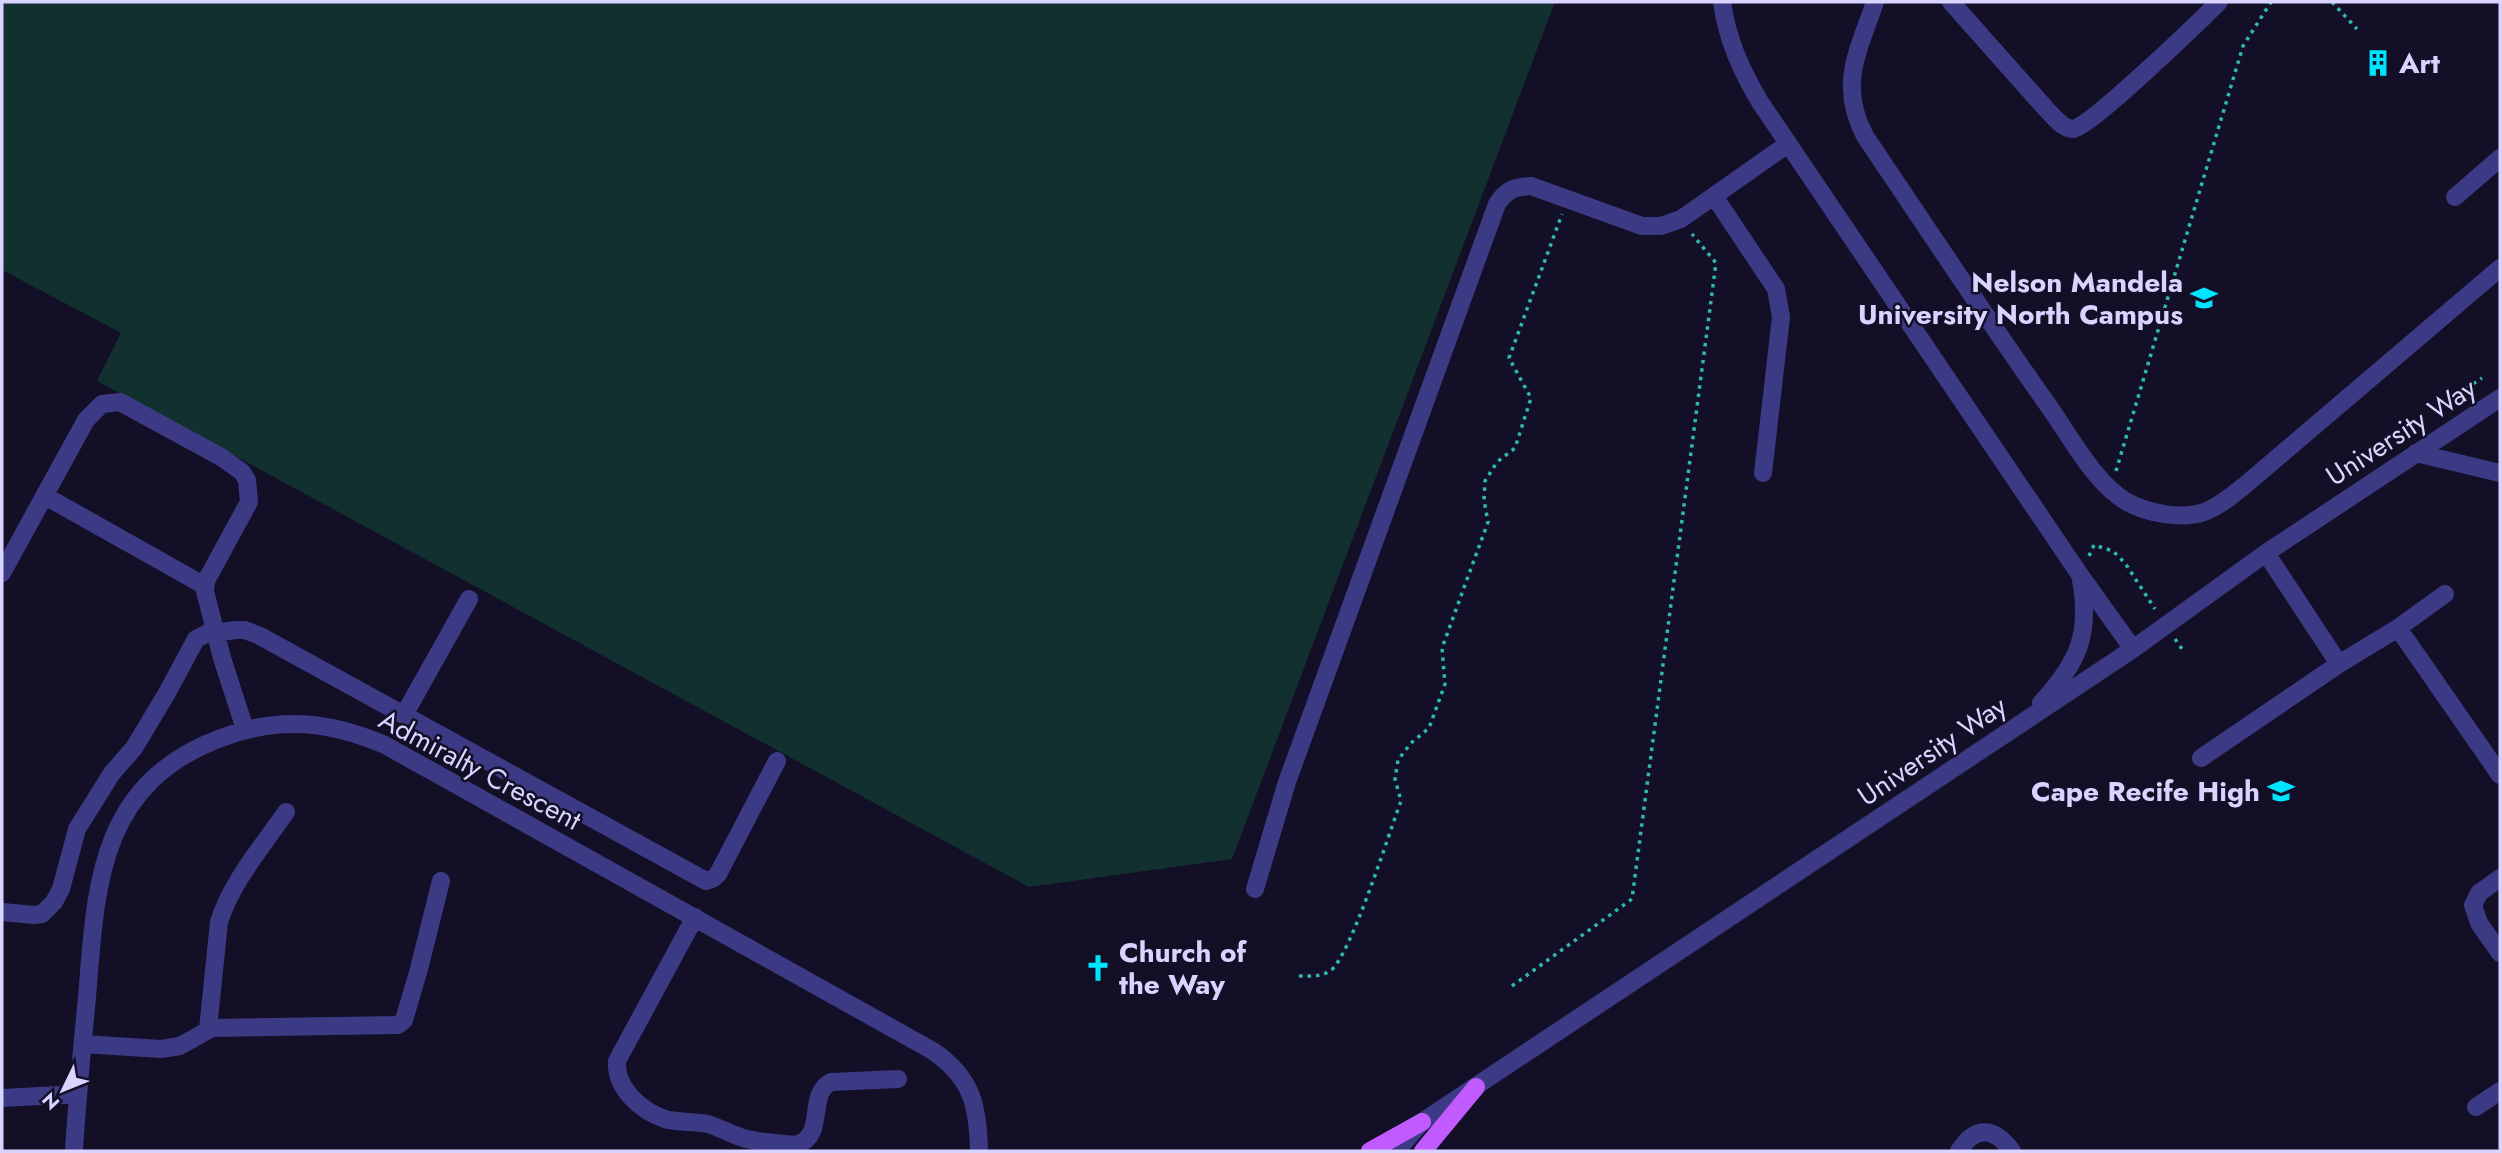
<svg xmlns="http://www.w3.org/2000/svg" width="2502" height="1153" font-family="Jost,sans-serif">
  <rect width="100%" height="100%" fill="#130f26"/>
  <path fill="#12302f" d="M 2,2 L 1555,2 L 1232,859 L 1029,887 L 97,381 L 121,333 L 2,270 Z"/>
  <g fill="none" stroke-linecap="round" stroke-linejoin="round">
    <path stroke="#2fb8b0" stroke-width="3.5" stroke-dasharray="3.5 5" stroke-linecap="butt" d="M 2332,2 L 2357,29
      M 2462,400 L 2458,394 L 2482,378
      M 2116,471 L 2243,46 L 2271,2
      M 2089,556 L 2094,545 L 2113,551 L 2125,563 L 2155,609
      M 2175,639 L 2182,649
      M 1299,976 C 1311,976 1320,977 1330,971 C 1350,958 1390,830 1401,801 L 1395,779 L 1398,760 L 1411,743 L 1429,728 L 1445,684 L 1442,648 L 1488,522 L 1484,500 L 1485,481 L 1497,462 L 1515,448 L 1531,398 L 1509,358 L 1562,214
      M 1512,986 L 1632,899 L 1716,263 L 1692,234"/>
    <path stroke="#3d3a85" stroke-width="18" d="M 1722,2 C 1727,39 1741,70 1760,102 L 2080,575 L 2133,649
      M 1875,2 C 1858,52 1838,85 1865,136 C 1926,227 1987,319 2050,408 C 2071,438 2095,483 2127,502 C 2147,513 2182,520 2204,512 C 2219,507 2232,495 2244,486 L 2500,268
      M 1951,2 L 2047,110 C 2054,117 2063,129 2073,129 C 2088,129 2201,20 2219,2
      M 1714,196 L 1776,289 L 1781,317 L 1763,473
      M 2455,197 L 2500,158
      M 2416,453 L 2500,473
      M 45,496 L 205,586
      M 2266,553 L 2339,664
      M 2,573 L 86,420 L 102,404 L 120,402 L 221,457 L 242,472 L 247,480 L 249,502 L 206,581 L 205,591 L 222,658 L 245,729
      M 2398,628 L 2500,775
      M 2041,703 C 2078,663 2091,634 2081,580
      M 404,715 L 469,599
      M 2201,758 L 2339,664 L 2398,628 L 2445,594
      M 2500,878 L 2479,893 L 2473,905 L 2479,923 L 2500,953
      M 1255,889 L 1287,782 L 1497,204 C 1506,190 1514,187 1531,186 L 1642,226 L 1661,226 L 1681,219 L 1788,144
      M 2,912 L 34,915 L 42,914 L 54,902 L 61,889 L 77,829 L 112,773 L 134,748 L 167,693 L 196,639 L 206,634 L 236,630 L 245,630 L 260,636 L 706,881 L 714,878 L 718,874 L 777,761
      M 695,917 L 617,1061 C 615,1088 641,1111 665,1119 C 679,1123 694,1121 708,1124 C 720,1128 731,1134 743,1138 C 760,1143 779,1143 797,1145 C 827,1134 806,1095 831,1082 L 898,1079
      M 208,1029 L 219,922 C 232,881 262,847 286,812
      M 83,1044 L 161,1049 L 180,1046 L 212,1028 L 398,1025 L 404,1020 L 419,969 L 441,881
      M 2,1098 L 78,1094
      M 2476,1107 L 2500,1091
      M 74,1151 C 77,1100 82,1049 87,997 C 96,886 98,784 221,738 C 279,716 329,721 385,745 L 933,1051 C 972,1078 978,1105 979,1151
      M 1396,1151 L 1422,1122 L 2133,649 L 2266,553 L 2500,398
      M 1959,1151 C 1976,1124 1995,1128 2012,1151"/>
    <path stroke="#c25bff" stroke-width="18" d="M 1370,1151 L 1422,1122
      M 1423,1151 L 1476,1087"/>
  </g>
  <defs>
    <symbol id="building-bare" viewBox="-9 -9 18 18"><path d="M-4-6H4V6H1V3H-1V6H-4ZM-2.5-4.3h1.7v1.8h-1.7ZM.8-4.3h1.7v1.8H.8ZM-2.5-1h1.7V.8h-1.7ZM.8-1h1.7V.8H.8Z" fill="#00e5ff" stroke="#130f26" stroke-width="2.5" paint-order="stroke"/></symbol>
    <symbol id="university-bare" viewBox="-9 -9 18 18"><path d="M0-5L7-2L0 1L-7-2ZM-4 1L0 2.5L4 1V4Q0 6-4 4Z" fill="#00e5ff" stroke="#130f26" stroke-width="2.5" paint-order="stroke"/></symbol>
    <symbol id="school-bare" viewBox="-9 -9 18 18"><path d="M0-5L7-2L0 1L-7-2ZM-4 1L0 2.5L4 1V4Q0 6-4 4Z" fill="#00e5ff" stroke="#130f26" stroke-width="2.5" paint-order="stroke"/></symbol>
    <symbol id="church-bare" viewBox="-9 -9 18 18"><path d="M-1.2-6h2.4v3.5h3.3v2.4h-3.3V6h-2.4V-.1h-3.3v-2.4h3.3Z" fill="#00e5ff" stroke="#130f26" stroke-width="2.5" paint-order="stroke"/></symbol>
  </defs>
  <g fill-rule="evenodd">
    <use href="#building-bare" x="2359" y="44" width="38" height="38"/>
    <use href="#university-bare" x="2185" y="279" width="38" height="38"/>
    <use href="#school-bare" x="2262" y="772" width="38" height="38"/>
    <use href="#church-bare" x="1079" y="949" width="38" height="38"/>
  </g>
  <g text-anchor="middle" dominant-baseline="central" stroke-width="5" stroke-linejoin="round" paint-order="stroke">
    <g font-size="28" font-weight="bold" fill="#d9d4ff" stroke="#130f26" text-anchor="start">
      <text x="2399" y="63">Art</text>
      <text x="2183" y="282" text-anchor="end">Nelson Mandela<tspan x="2183" dy="32">University North Campus</tspan></text>
      <text x="2260" y="791" text-anchor="end">Cape Recife High</text>
      <text x="1119" y="952">Church of<tspan x="1119" dy="32">the Way</tspan></text>
    </g>
    <g font-size="28" fill="#d9d4ff" stroke="#130f26">
      <text transform="translate(2401 432) rotate(-33)">University Way</text>
      <text transform="translate(1932 751) rotate(-34)">University Way</text>
      <text transform="translate(480 770) rotate(28)">Admiralty Crescent</text>
    </g>
  </g>
  <rect width="2502" height="1153" fill="none" stroke="#d9d4ff" stroke-width="7"/>
  <g transform="translate(63 1090) rotate(227)" stroke="#130f26" stroke-width="5" paint-order="stroke">
  <path d="M0-5L12 26L0 18L-12 26Z" fill="#d9d4ff"/>
  <text y="-10" font-size="19" font-weight="bold" text-anchor="middle" fill="#d9d4ff">N</text>
  </g>
</svg>
